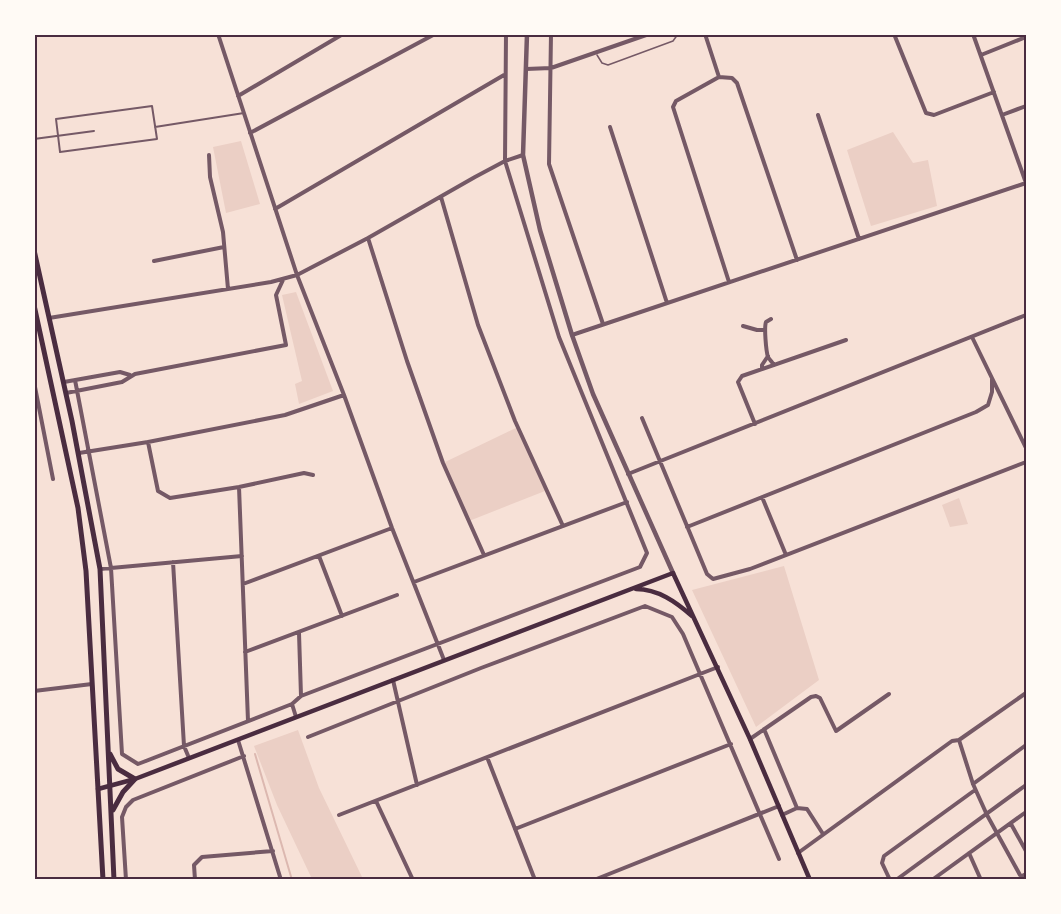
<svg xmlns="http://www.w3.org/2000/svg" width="1061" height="914" font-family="Montserrat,sans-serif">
  <rect width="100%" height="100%" fill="#f7e1d7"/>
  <path fill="#ebcfc5" d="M 893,132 L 913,163 L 928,160 L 937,206 L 871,226 L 847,150 Z
    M 241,141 L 260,204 L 226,213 L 213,147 Z
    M 296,292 L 333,391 L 299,404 L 295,384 L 302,381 L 282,295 Z
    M 518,427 L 545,491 L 469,521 L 443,463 Z
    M 959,498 L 968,524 L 950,527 L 942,505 Z
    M 784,566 L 819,680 L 756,727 L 692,590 Z
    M 298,730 L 319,788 L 363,879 L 312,879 L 277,805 L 254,746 Z"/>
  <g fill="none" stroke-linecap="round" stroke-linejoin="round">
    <path stroke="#dcb8b0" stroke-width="2" d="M 255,754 L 292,880"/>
    <path stroke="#755966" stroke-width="1.5" d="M 597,55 L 602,63 L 608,65 L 673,41 L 678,34"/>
    <path stroke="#755966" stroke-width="2" d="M 152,106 L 157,139 L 60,152 L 56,119 Z
      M 155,127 L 244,113
      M 34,139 L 94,131"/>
    <path stroke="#755966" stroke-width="4" d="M 218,34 L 297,275 L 344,395 L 392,528 L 444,660
      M 551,34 L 549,164 L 603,324
      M 705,34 L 719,77
      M 894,34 L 926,113 L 934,115 L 994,92
      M 973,34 L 1026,183
      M 981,55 L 1026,37
      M 526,69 L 551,68 L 649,34
      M 238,96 L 343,34
      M 818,115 L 859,239
      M 1002,115 L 1026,106
      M 610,127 L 667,303
      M 250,133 L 435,34
      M 209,155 L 210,177 L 223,232 L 228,289
      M 441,197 L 478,325 L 515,421 L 563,526
      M 275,209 L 504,75
      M 368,238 L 407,361 L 443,463 L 484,555
      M 154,261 L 224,247
      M 729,282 L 673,107 L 676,101 L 719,77 L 732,78 L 737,83 L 797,260
      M 49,318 L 271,282 L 297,275 L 368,238 L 475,177 L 505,161 L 523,155
      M 771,319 L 766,322 C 764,327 766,351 768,357 C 770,360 772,362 774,365
      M 743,326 L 757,330 L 763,330
      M 572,335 L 1026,183
      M 972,337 L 1026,448
      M 762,369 L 762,365 L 768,356
      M 75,380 L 111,568 L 122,754 L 138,764 L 292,704 L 301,696 L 640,567 L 647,553 L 559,337 L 505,161 L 506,34
      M 34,382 L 53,479
      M 64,382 L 120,372 L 130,375
      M 66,393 L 122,382 L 135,374 L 286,345 L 276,295 L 283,280
      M 642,418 L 707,574 L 713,579 L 750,569 L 1026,462
      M 755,424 L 738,382 L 742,376 L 846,340
      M 148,442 L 158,491 L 170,498 L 239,487 L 304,473 L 313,475
      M 79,453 L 148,442 L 285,415 L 344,395
      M 628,474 L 1026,315
      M 239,487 L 248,721
      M 762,497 L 786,555
      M 687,527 L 976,412 L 988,405 L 992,392 L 992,379
      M 319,556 L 342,616
      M 173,562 L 184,746 L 189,758
      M 100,569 L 242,556
      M 414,582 L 627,502
      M 243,584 L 392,528
      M 299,633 L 301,696
      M 245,652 L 397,595
      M 393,680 L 417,785
      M 34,691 L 92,684
      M 292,704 L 296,717
      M 764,729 L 797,808 L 807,809 L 823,834
      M 308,737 L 481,668 L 645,606 L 672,617 L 683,634 L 779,859
      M 750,739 L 811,697 L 816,696 L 820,698 L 836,731 L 889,694
      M 238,740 L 281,880
      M 959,740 L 973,784 L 987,815 L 1020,875 L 1022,876 L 1026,874
      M 487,757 L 535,880
      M 973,784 L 1026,745
      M 376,801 L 413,880
      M 339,815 L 718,667
      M 782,815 L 797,808
      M 1011,824 L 1026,851
      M 515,829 L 731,744
      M 798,853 L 952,741 L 959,740 L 1026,693
      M 969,853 L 981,880
      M 126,880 L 122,817 L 126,807 L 133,800 L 244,756
      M 195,880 L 194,865 L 202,857 L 273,851
      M 594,880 L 779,806
      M 890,880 L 882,863 L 884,856 L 975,790
      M 896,880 L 1026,785
      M 932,880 L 1026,812"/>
    <path stroke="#755966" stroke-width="4.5" d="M 527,34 L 523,155 L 540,230 L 572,335 L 593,394 L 673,573"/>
    <path stroke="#4a2c40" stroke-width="4.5" d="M 636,589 C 658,589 676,602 692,616
      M 98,789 L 135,779 L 673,573 L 750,739 L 810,880"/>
    <path stroke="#4a2c40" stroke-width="5" d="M 34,250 L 72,421 L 100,569 L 114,880
      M 34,305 L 78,508 L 86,571 L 103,880
      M 110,754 L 118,769 L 135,779 L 123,792 L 113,810"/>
  </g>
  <rect width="1061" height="914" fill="none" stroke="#fffaf5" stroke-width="72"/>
  <rect x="36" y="36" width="989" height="842" fill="none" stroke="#4a2c40" stroke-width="2"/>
</svg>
